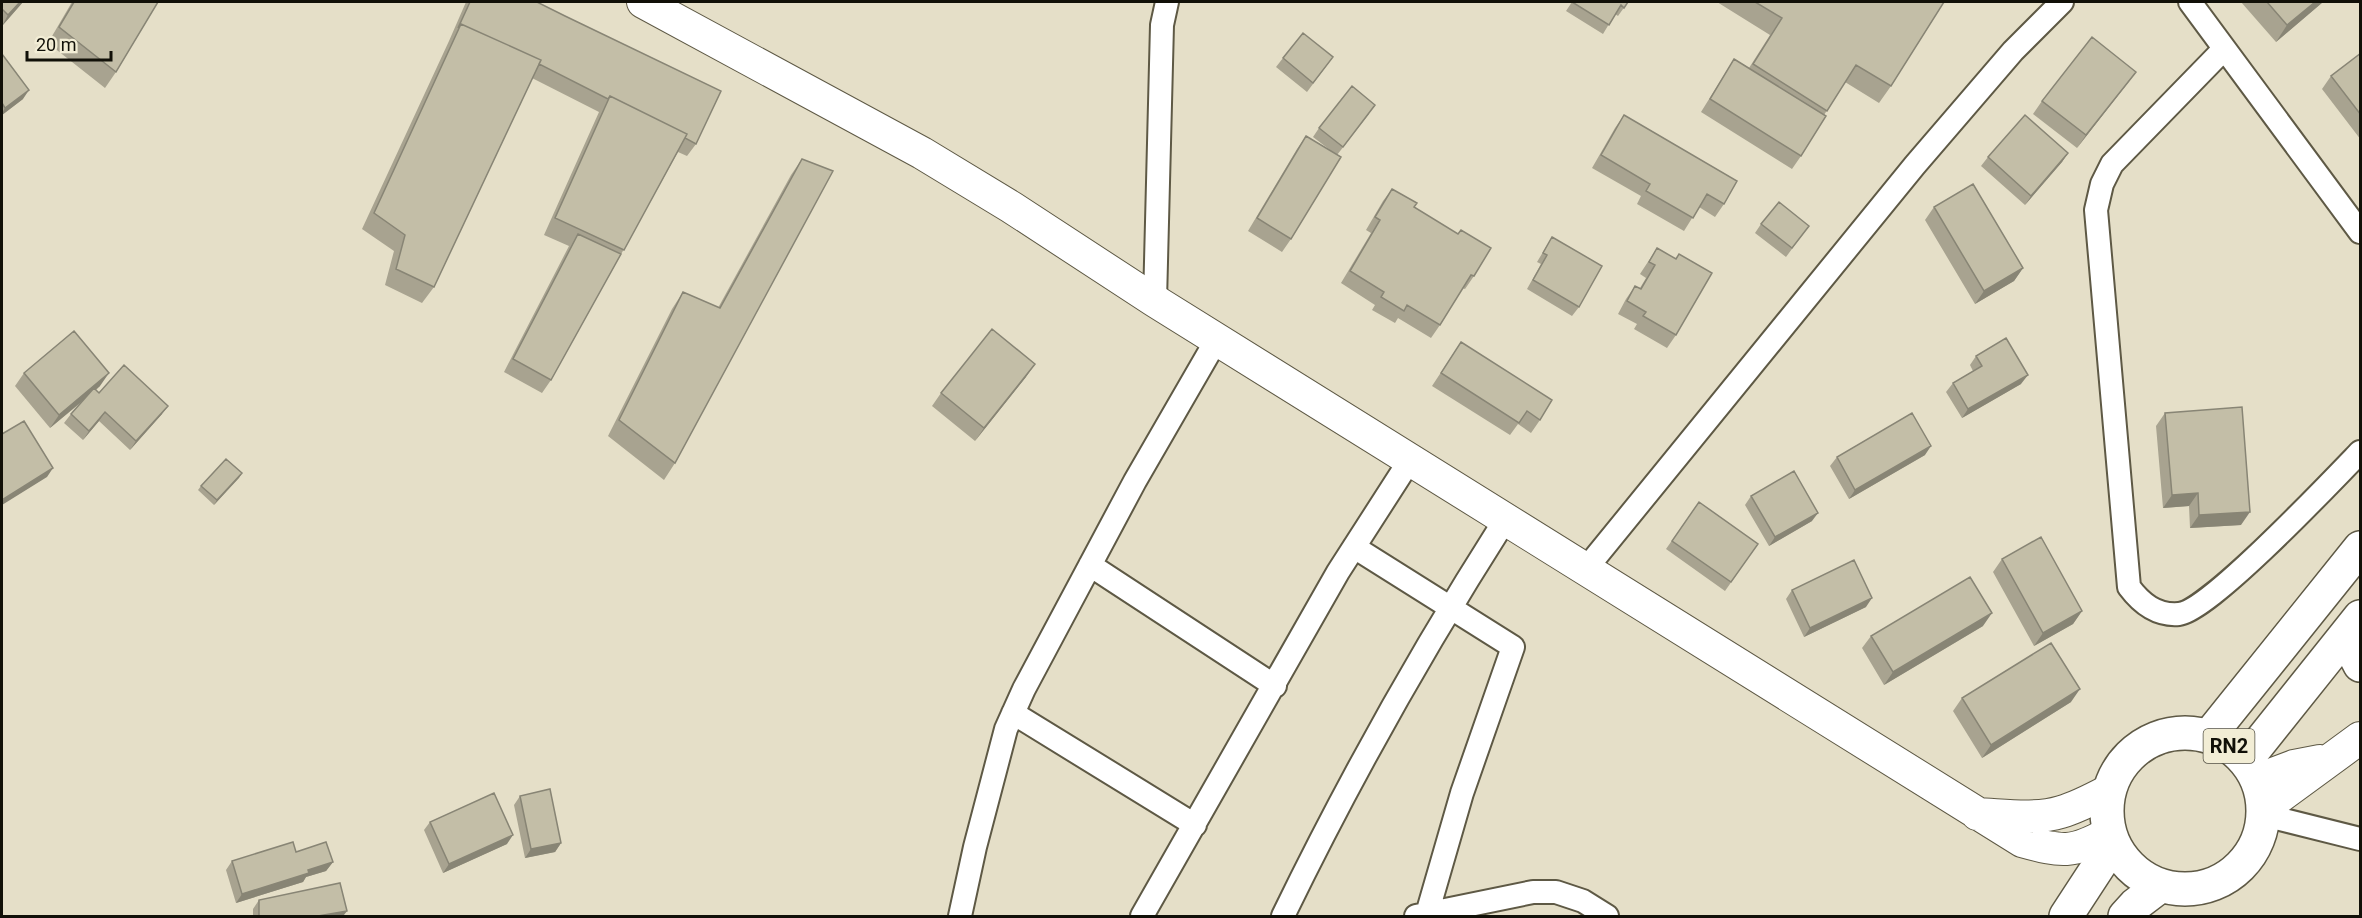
<svg xmlns="http://www.w3.org/2000/svg" width="2362" height="918" font-family="Roboto,sans-serif">
  <rect width="100%" height="100%" fill="#e5dfc8"/>
  <g fill="none" stroke-linecap="round" stroke-linejoin="round">
    <defs>
      <path id="minor" d="M 2190,2 L 2360,232
        M 2224,49 L 2112,164 L 2102,184 L 2096,210 L 2129,587 C 2141,603 2156,616 2179,614 C 2209,611 2333,480 2360,452
        M 1155,301 L 1162,25 L 1167,2
        M 1354,547 L 1513,647 L 1462,793 L 1427,914
        M 1090,565 L 1275,686
        M 1585,570 L 1915,165 L 2013,51 L 2062,2
        M 1013,713 L 1195,825
        M 2264,815 L 2360,839
        M 960,916 L 975,847 L 1006,729 L 1024,689 L 1135,481 L 1217,339
        M 1142,916 L 1338,572 L 1410,460
        M 1283,916 C 1349,780 1424,647 1505,520
        M 1416,916 L 1533,892 L 1556,892 L 1583,901 L 1607,916"/>
      <path id="secondary" d="M 643,2 L 922,153 L 1011,207 L 1155,301 L 2022,841 C 2062,852 2072,854 2109,833
        M 2257,780 L 2294,766 L 2320,761
        M 2263,809 L 2360,738
        M 1977,814 C 2004,815 2035,820 2061,812 C 2078,807 2093,799 2108,791"/>
      <path id="trunk" d="M 2345,636 L 2360,665
        M2107 811a78 78 0 1 1 156 0a78 78 0 1 1-156 0Z
        M 2209,736 L 2360,548
        M 2245,761 L 2360,617
        M 2066,916 L 2113,844
        M 2125,916 L 2135,905 L 2160,886"/>
    </defs>
    <use href="#minor" stroke="#5e5945" stroke-width="26"/>
    <use href="#secondary" stroke="#5e5945" stroke-width="34"/>
    <use href="#trunk" stroke="#5e5945" stroke-width="36"/>
    <use href="#minor" stroke="#fff" stroke-width="22"/>
    <use href="#secondary" stroke="#fff" stroke-width="32"/>
    <use href="#trunk" stroke="#fff" stroke-width="33"/>
  </g>
  <path fill="#a8a390" d="M 2,2 L 23,2 L 2,26 Z
    M 72,2 L 158,2 L 116,72 L 105,88 L 48,43 Z
    M 466,2 L 537,2 L 696,144 L 687,156 L 678,152 L 551,380 L 542,393 L 504,372 L 569,246 L 544,235 L 599,112 L 532,78 L 434,287 L 422,303 L 385,285 L 394,251 L 362,229 L 449,41 Z
    M 1572,2 L 1628,2 L 1618,16 L 1615,14 L 1603,34 L 1566,11 Z
    M 1717,2 L 1944,2 L 1891,86 L 1879,103 L 1845,82 L 1824,115 L 1801,156 L 1792,169 L 1701,112 L 1734,59 L 1749,68 L 1770,35 Z
    M 2241,2 L 2323,2 L 2276,42 Z
    M 2361,53 L 2361,140 L 2322,89 L 2331,76 Z
    M 2,54 L 23,99 L 2,115 Z
    M 1333,57 L 1307,92 L 1276,67 L 1283,58 Z
    M 2136,72 L 2077,148 L 2033,114 L 2042,101 Z
    M 1369,114 L 1337,155 L 1291,239 L 1282,252 L 1248,231 L 1297,149 L 1306,136 L 1330,150 L 1313,137 L 1319,128 Z
    M 1624,115 L 1724,204 L 1715,217 L 1699,207 L 1684,231 L 1637,204 L 1641,196 L 1592,168 L 1615,128 Z
    M 2068,153 L 2062,162 L 2025,205 L 1981,166 L 1988,157 Z
    M 802,159 L 675,463 L 664,480 L 608,436 L 672,309 L 683,292 L 718,308 L 791,175 Z
    M 1392,189 L 1414,207 L 1474,276 L 1465,289 L 1462,288 L 1440,325 L 1431,338 L 1398,318 L 1395,323 L 1372,310 L 1375,305 L 1341,283 L 1371,233 L 1366,230 L 1383,201 Z
    M 1934,207 L 2023,268 L 2014,281 L 1975,304 L 1925,220 Z
    M 1761,224 L 1809,226 L 1786,257 L 1755,233 Z
    M 1552,237 L 1579,307 L 1572,316 L 1527,289 L 1541,264 L 1537,262 Z
    M 1657,248 L 1676,259 L 1679,254 L 1676,335 L 1667,348 L 1634,329 L 1637,324 L 1618,314 L 1626,299 L 1635,286 L 1640,288 L 1646,278 L 1640,274 Z
    M 1461,342 L 1540,420 L 1531,433 L 1518,424 L 1510,435 L 1432,386 Z
    M 1976,356 L 2021,384 L 1962,418 L 1946,392 L 1953,383 L 1973,371 L 1970,365 Z
    M 24,373 L 100,386 L 96,390 L 99,393 L 162,414 L 130,450 L 99,421 L 83,440 L 64,423 L 71,414 L 84,400 L 50,428 L 15,386 Z
    M 1026,377 L 975,441 L 932,406 L 941,393 Z
    M 2165,413 L 2241,525 L 2190,528 L 2189,506 L 2163,508 L 2156,426 Z
    M 1925,455 L 1849,499 L 1830,466 L 1837,457 Z
    M 242,473 L 214,505 L 198,490 L 201,486 Z
    M 1751,496 L 1812,521 L 1769,546 L 1745,505 Z
    M 1699,502 L 1758,544 L 1725,591 L 1666,549 Z
    M 2002,559 L 2082,611 L 2073,624 L 2034,646 L 1993,572 Z
    M 1792,590 L 1866,607 L 1804,637 L 1786,599 Z
    M 1983,626 L 1884,685 L 1862,648 L 1871,636 Z
    M 1962,698 L 2071,702 L 1982,758 L 1953,711 Z
    M 520,796 L 561,843 L 555,852 L 525,858 L 514,805 Z
    M 430,822 L 507,844 L 443,873 L 424,830 Z
    M 296,852 L 333,862 L 326,871 L 306,877 L 303,882 L 236,903 L 226,870 L 232,861 Z
    M 259,900 L 347,911 L 343,916 L 253,916 L 253,909 Z"/>
  <path fill="#888575" d="M 20,2 L 23,2 L 2,26 L 8,15 Z
    M 2315,2 L 2323,2 L 2276,42 L 2287,25 Z
    M 2136,72 L 2127,84 L 2077,148 L 2086,135 Z
    M 29,90 L 23,99 L 2,115 L 2,113 L 5,108 Z
    M 2068,153 L 2062,162 L 2025,205 L 2031,196 Z
    M 2023,268 L 2014,281 L 1975,304 L 1984,291 Z
    M 1035,364 L 1026,377 L 975,441 L 984,428 Z
    M 109,373 L 100,386 L 50,428 L 59,415 Z
    M 2028,375 L 2021,384 L 1962,418 L 1968,409 Z
    M 168,406 L 162,414 L 130,450 L 136,441 Z
    M 105,412 L 99,421 L 83,440 L 89,431 Z
    M 1931,446 L 1925,455 L 1849,499 L 1855,490 Z
    M 53,468 L 47,477 L 2,505 L 2,500 Z
    M 242,473 L 239,478 L 214,505 L 217,500 Z
    M 2198,493 L 2189,506 L 2163,508 L 2172,495 Z
    M 2250,512 L 2241,525 L 2190,528 L 2199,515 Z
    M 1818,513 L 1812,521 L 1769,546 L 1775,537 Z
    M 1872,598 L 1866,607 L 1804,637 L 1810,628 Z
    M 2082,611 L 2073,624 L 2034,646 L 2043,633 Z
    M 1992,613 L 1983,626 L 1884,685 L 1893,672 Z
    M 2080,689 L 2071,702 L 1982,758 L 1991,745 Z
    M 513,835 L 507,844 L 443,873 L 449,864 Z
    M 561,843 L 555,852 L 525,858 L 531,849 Z
    M 333,862 L 326,871 L 306,877 L 303,882 L 236,903 L 242,894 L 308,870 Z
    M 347,911 L 343,916 L 318,916 Z"/>
  <path fill="#c3bea7" stroke="#888575" stroke-width="1.5" d="M 2,2 L 20,2 L 8,15 L 2,9 Z
    M 74,2 L 158,2 L 116,72 L 59,27 Z
    M 470,2 L 537,2 L 565,16 L 721,91 L 696,144 L 685,138 L 687,134 L 610,96 L 608,99 L 539,64 L 541,60 L 461,24 L 458,28 Z
    M 1572,2 L 1628,2 L 1624,8 L 1621,5 L 1609,25 Z
    M 1755,2 L 1944,2 L 1891,86 L 1856,65 L 1827,111 L 1753,64 L 1782,18 Z
    M 2267,2 L 2315,2 L 2287,25 Z
    M 461,24 L 541,60 L 434,287 L 396,269 L 405,235 L 374,213 Z
    M 1303,33 L 1333,57 L 1313,83 L 1283,58 Z
    M 2092,37 L 2136,72 L 2086,135 L 2042,101 Z
    M 2361,53 L 2361,115 L 2331,76 Z
    M 2,54 L 29,90 L 5,108 L 2,103 Z
    M 1734,59 L 1826,116 L 1801,156 L 1710,99 Z
    M 1352,86 L 1375,105 L 1343,147 L 1319,128 Z
    M 610,96 L 687,134 L 624,250 L 555,218 Z
    M 1624,115 L 1737,181 L 1724,204 L 1707,194 L 1693,218 L 1646,191 L 1650,184 L 1601,155 Z
    M 2025,115 L 2068,153 L 2031,196 L 1988,157 Z
    M 1306,136 L 1341,157 L 1291,239 L 1257,218 Z
    M 802,159 L 833,171 L 675,463 L 619,420 L 683,292 L 720,308 Z
    M 1973,184 L 2023,268 L 1984,291 L 1934,207 Z
    M 1392,189 L 1417,203 L 1414,207 L 1458,234 L 1461,230 L 1491,248 L 1474,276 L 1471,275 L 1440,325 L 1407,305 L 1404,311 L 1381,297 L 1384,292 L 1350,271 L 1380,220 L 1375,217 Z
    M 1779,202 L 1809,226 L 1792,248 L 1761,224 Z
    M 578,234 L 621,254 L 551,380 L 513,359 Z
    M 1552,237 L 1602,266 L 1579,307 L 1533,280 L 1547,255 L 1543,253 Z
    M 1657,248 L 1676,259 L 1679,254 L 1712,273 L 1676,335 L 1643,316 L 1646,312 L 1627,301 L 1635,286 L 1641,289 L 1655,265 L 1649,262 Z
    M 992,329 L 1035,364 L 984,428 L 941,393 Z
    M 74,331 L 109,373 L 59,415 L 24,373 Z
    M 2006,338 L 2028,375 L 1968,409 L 1953,383 L 1982,366 L 1976,356 Z
    M 1461,342 L 1552,400 L 1540,420 L 1527,411 L 1519,423 L 1441,373 Z
    M 124,365 L 168,406 L 136,441 L 105,412 L 89,431 L 71,414 L 94,388 L 99,393 Z
    M 2242,407 L 2250,512 L 2199,515 L 2198,493 L 2172,495 L 2165,413 Z
    M 1912,413 L 1931,446 L 1855,490 L 1837,457 Z
    M 24,421 L 53,468 L 2,500 L 2,434 Z
    M 226,459 L 242,473 L 217,500 L 201,486 Z
    M 1794,471 L 1818,513 L 1775,537 L 1751,496 Z
    M 1699,502 L 1758,544 L 1731,582 L 1672,541 Z
    M 2041,537 L 2082,611 L 2043,633 L 2002,559 Z
    M 1854,560 L 1872,598 L 1810,628 L 1792,590 Z
    M 1970,577 L 1992,613 L 1893,672 L 1871,636 Z
    M 2051,643 L 2080,689 L 1991,745 L 1962,698 Z
    M 550,789 L 561,843 L 531,849 L 520,796 Z
    M 494,793 L 513,835 L 449,864 L 430,822 Z
    M 293,842 L 296,852 L 326,842 L 333,862 L 308,870 L 309,873 L 242,894 L 232,861 Z
    M 340,883 L 347,911 L 318,916 L 259,916 L 259,900 Z"/>
  <g text-anchor="middle" dominant-baseline="central" stroke-width="5" stroke-linejoin="round" paint-order="stroke">
    <rect fill="#f2edd5" stroke="#545246" stroke-width="1.5" x="2203.5" y="729" width="51" height="34" rx="4.5"/>
    <g font-size="20" font-weight="bold" fill="#111008">
      <text x="2229" y="746">RN2</text>
    </g>
  </g>
  <rect width="2362" height="918" fill="none" stroke="#111008" stroke-width="6"/>
  <path d="M27 51v9h84v-9" fill="none" stroke="#111008" stroke-width="3"/>
  <text x="36" y="51" font-size="18" fill="#111008" stroke="#f2edd5" stroke-width="4.5" paint-order="stroke">20 m</text>
</svg>
